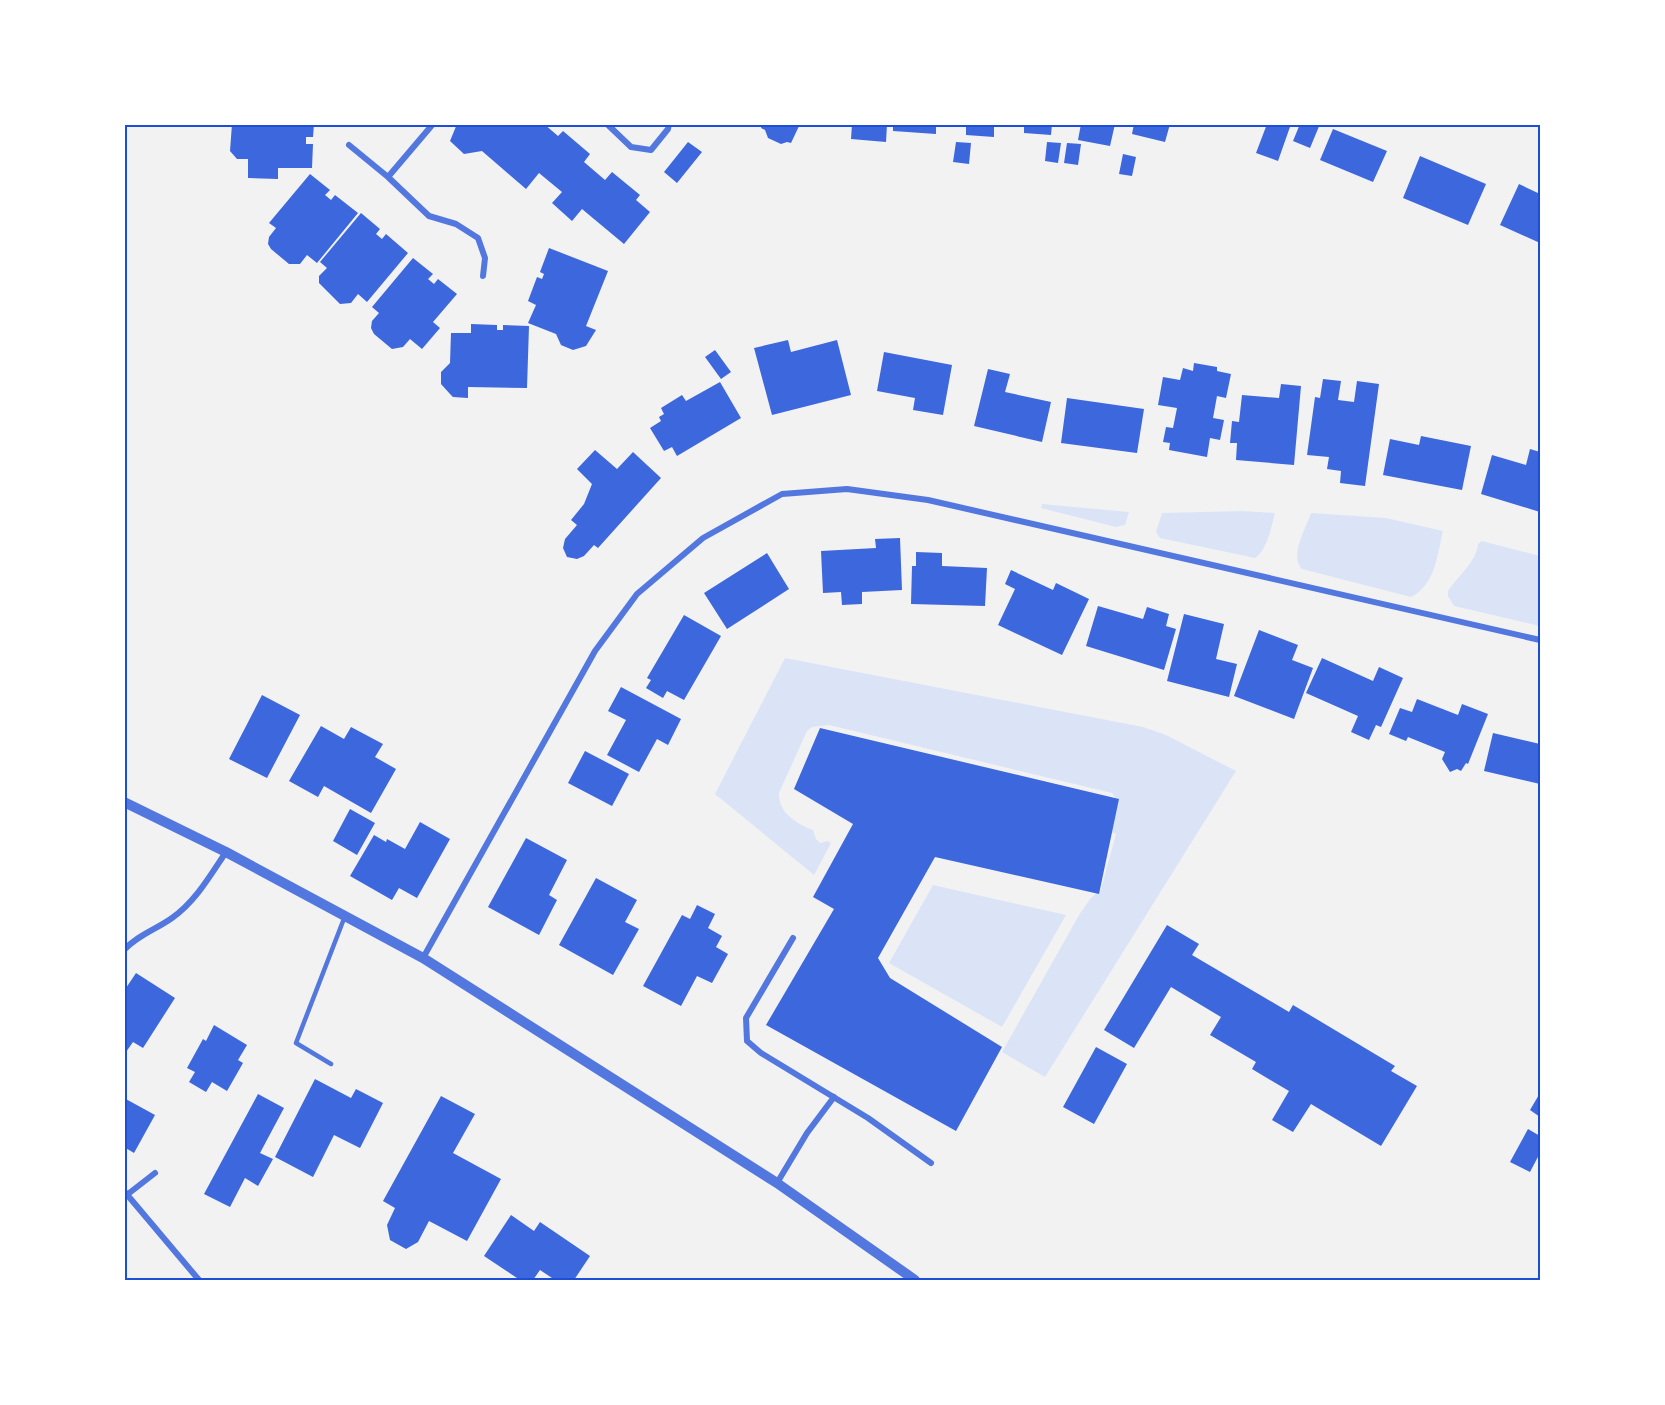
<svg xmlns="http://www.w3.org/2000/svg" width="1665" height="1405" font-family="'Titillium Web',sans-serif">
  <rect width="100%" height="100%" fill="#f2f2f2"/>
  <path fill="#dbe4f7" d="M 1042,504 L 1129,512 L 1125,525 L 1116,527 L 1041,508 Z
    M 1242,511 L 1275,513 C 1271,527 1268,549 1255,558 L 1160,538 L 1156,532 L 1162,513 Z
    M 1311,513 L 1386,518 L 1443,531 C 1437,555 1436,584 1411,597 L 1302,569 C 1289,556 1306,528 1311,513 Z
    M 1482,541 L 1540,556 L 1540,626 L 1454,606 L 1448,596 L 1448,591 C 1457,577 1477,561 1478,544 Z
    M 785,658 L 1143,727 L 1166,735 L 1236,771 L 1045,1077 L 1002,1052 L 1079,915 L 1090,899 L 1101,889 L 1116,834 L 1110,832 L 1118,802 L 1112,793 L 829,725 L 812,727 L 807,731 L 779,793 C 778,812 796,824 813,830 L 816,839 L 820,843 L 828,841 L 831,843 L 814,875 L 715,794 Z
    M 933,885 L 1066,915 L 1002,1027 L 889,963 Z"/>
  <path fill="#3d67dc" d="M 232,124 L 314,124 L 313,137 L 306,137 L 306,144 L 313,144 L 312,168 L 278,168 L 278,179 L 248,178 L 248,159 L 237,159 L 230,151 Z
    M 457,124 L 544,124 L 558,136 L 563,131 L 590,154 L 584,162 L 605,180 L 612,172 L 640,195 L 636,200 L 650,212 L 624,244 L 582,209 L 572,221 L 552,203 L 562,192 L 539,173 L 526,189 L 482,151 L 464,154 L 450,141 Z
    M 762,124 L 800,124 L 791,143 L 787,142 L 781,144 L 768,138 L 765,130 L 761,128 Z
    M 852,124 L 887,124 L 886,142 L 851,139 Z
    M 893,124 L 936,124 L 936,134 L 893,131 Z
    M 966,124 L 994,124 L 994,137 L 966,135 Z
    M 1024,124 L 1052,124 L 1051,135 L 1024,133 Z
    M 1081,124 L 1115,124 L 1110,146 L 1078,140 Z
    M 1134,124 L 1170,124 L 1165,142 L 1132,134 Z
    M 1267,124 L 1291,124 L 1278,161 L 1256,153 Z
    M 1300,124 L 1320,124 L 1310,148 L 1293,141 Z
    M 1333,129 L 1387,151 L 1373,182 L 1320,160 Z
    M 688,142 L 702,152 L 677,183 L 664,172 Z
    M 956,142 L 971,143 L 969,164 L 953,162 Z
    M 1047,142 L 1061,143 L 1058,163 L 1045,161 Z
    M 1067,143 L 1081,144 L 1078,165 L 1064,163 Z
    M 1123,154 L 1136,157 L 1132,176 L 1119,174 Z
    M 1420,156 L 1486,184 L 1468,225 L 1403,198 Z
    M 310,174 L 330,190 L 325,195 L 331,200 L 335,195 L 358,213 L 317,263 L 307,255 L 300,264 L 289,264 L 271,249 L 268,244 L 269,237 L 276,228 L 269,223 Z
    M 1519,184 L 1540,194 L 1540,243 L 1500,225 Z
    M 361,213 L 380,229 L 376,234 L 382,239 L 386,234 L 408,253 L 367,302 L 358,294 L 351,303 L 340,304 L 319,283 L 319,276 L 327,268 L 320,262 Z
    M 549,248 L 608,271 L 586,326 L 596,330 L 586,346 L 573,350 L 561,345 L 556,334 L 528,323 L 536,305 L 528,301 L 537,277 L 542,279 L 544,274 L 540,272 Z
    M 413,258 L 433,274 L 428,279 L 434,284 L 438,279 L 457,294 L 433,322 L 440,328 L 422,349 L 410,339 L 403,347 L 392,349 L 374,334 L 371,328 L 372,321 L 379,313 L 372,307 Z
    M 471,324 L 497,325 L 497,330 L 503,330 L 503,325 L 529,326 L 527,388 L 468,387 L 468,398 L 453,397 L 450,394 L 441,384 L 441,372 L 450,363 L 451,333 L 471,333 Z
    M 788,340 L 791,352 L 837,340 L 851,395 L 772,415 L 754,348 Z
    M 715,350 L 731,372 L 721,379 L 705,357 Z
    M 884,352 L 952,365 L 943,415 L 913,410 L 915,398 L 877,391 Z
    M 1194,363 L 1217,367 L 1217,371 L 1231,374 L 1226,398 L 1217,396 L 1213,418 L 1224,420 L 1220,440 L 1210,438 L 1207,457 L 1169,450 L 1170,443 L 1163,442 L 1166,427 L 1173,428 L 1177,408 L 1158,405 L 1163,377 L 1180,380 L 1183,368 L 1193,371 Z
    M 988,369 L 1010,374 L 1005,392 L 1051,402 L 1042,442 L 974,426 Z
    M 1323,379 L 1341,381 L 1338,400 L 1354,402 L 1357,381 L 1379,384 L 1365,486 L 1340,483 L 1341,471 L 1327,469 L 1329,457 L 1307,455 L 1315,397 L 1320,398 Z
    M 720,382 L 741,418 L 677,456 L 672,447 L 664,451 L 650,428 L 661,421 L 659,417 L 664,414 L 661,408 L 682,395 L 686,401 Z
    M 1281,384 L 1301,386 L 1294,465 L 1236,460 L 1237,443 L 1230,443 L 1232,421 L 1239,422 L 1242,395 L 1279,398 Z
    M 1067,398 L 1144,409 L 1137,453 L 1061,443 Z
    M 1421,436 L 1471,446 L 1462,490 L 1383,475 L 1390,439 L 1419,445 Z
    M 1530,449 L 1540,452 L 1540,512 L 1481,494 L 1492,455 L 1526,465 Z
    M 595,450 L 617,469 L 633,452 L 661,478 L 598,548 L 594,545 L 584,556 L 577,559 L 567,557 L 563,548 L 565,539 L 577,525 L 571,520 L 584,504 L 592,484 L 577,469 Z
    M 900,538 L 902,590 L 862,592 L 862,604 L 842,605 L 841,592 L 823,593 L 821,551 L 876,548 L 875,539 Z
    M 916,552 L 942,553 L 942,566 L 987,568 L 985,606 L 911,604 L 912,566 L 916,566 Z
    M 767,553 L 789,589 L 727,629 L 704,593 Z
    M 1011,570 L 1053,590 L 1056,583 L 1089,599 L 1062,655 L 998,625 L 1015,589 L 1005,584 Z
    M 1098,606 L 1143,619 L 1147,607 L 1169,614 L 1166,626 L 1176,629 L 1164,670 L 1086,646 Z
    M 1184,614 L 1224,624 L 1216,659 L 1237,664 L 1229,697 L 1167,681 Z
    M 684,615 L 721,636 L 684,700 L 667,691 L 663,698 L 646,688 L 651,680 L 647,678 Z
    M 1259,630 L 1298,645 L 1292,660 L 1313,668 L 1294,719 L 1234,696 Z
    M 1322,658 L 1373,681 L 1379,667 L 1403,678 L 1381,727 L 1376,725 L 1369,740 L 1351,732 L 1358,716 L 1306,693 Z
    M 621,687 L 681,719 L 668,745 L 657,739 L 639,772 L 607,755 L 626,720 L 608,711 Z
    M 262,695 L 300,715 L 267,778 L 229,759 Z
    M 1417,699 L 1458,715 L 1462,704 L 1488,714 L 1468,764 L 1466,763 L 1461,771 L 1457,769 L 1450,772 L 1442,759 L 1445,752 L 1408,737 L 1406,741 L 1389,734 L 1400,708 L 1412,712 Z
    M 321,726 L 344,739 L 351,727 L 383,744 L 375,757 L 396,769 L 371,813 L 324,786 L 318,797 L 289,781 Z
    M 820,728 L 1119,799 L 1099,894 L 935,857 L 878,958 L 890,978 L 1002,1047 L 956,1131 L 766,1025 L 834,909 L 813,897 L 853,824 L 794,789 Z
    M 1493,733 L 1540,744 L 1540,784 L 1484,771 Z
    M 585,751 L 629,774 L 612,806 L 568,783 Z
    M 350,809 L 375,823 L 357,855 L 333,841 Z
    M 420,822 L 450,839 L 417,898 L 399,888 L 392,900 L 350,876 L 374,835 L 386,842 L 387,839 L 405,849 Z
    M 526,838 L 567,860 L 549,895 L 557,900 L 539,935 L 488,907 Z
    M 596,878 L 637,900 L 625,922 L 639,929 L 613,975 L 559,945 Z
    M 697,905 L 715,914 L 708,928 L 722,936 L 716,947 L 728,954 L 712,983 L 697,976 L 681,1006 L 643,986 L 682,915 L 690,919 Z
    M 1167,925 L 1199,944 L 1192,955 L 1289,1012 L 1293,1005 L 1395,1066 L 1391,1071 L 1417,1086 L 1381,1146 L 1311,1104 L 1293,1132 L 1272,1120 L 1289,1091 L 1252,1069 L 1256,1062 L 1210,1035 L 1221,1017 L 1171,987 L 1134,1048 L 1104,1030 Z
    M 136,973 L 175,998 L 143,1048 L 133,1042 L 126,1052 L 124,1051 L 124,991 Z
    M 214,1025 L 247,1045 L 238,1060 L 243,1063 L 227,1091 L 212,1082 L 206,1092 L 189,1082 L 195,1072 L 187,1068 L 203,1039 L 206,1041 Z
    M 1096,1047 L 1127,1064 L 1094,1124 L 1063,1107 Z
    M 315,1079 L 351,1098 L 356,1089 L 383,1103 L 360,1148 L 334,1135 L 313,1177 L 275,1157 Z
    M 1540,1093 L 1540,1117 L 1530,1110 Z
    M 258,1094 L 284,1108 L 260,1153 L 273,1159 L 258,1186 L 245,1178 L 230,1207 L 204,1194 Z
    M 441,1096 L 475,1114 L 453,1153 L 501,1179 L 467,1241 L 429,1221 L 418,1242 L 406,1249 L 390,1240 L 387,1225 L 395,1208 L 383,1201 Z
    M 124,1098 L 155,1115 L 134,1153 L 124,1147 Z
    M 1528,1129 L 1540,1136 L 1540,1153 L 1530,1172 L 1510,1162 Z
    M 511,1215 L 534,1231 L 540,1222 L 590,1256 L 574,1280 L 555,1280 L 540,1270 L 533,1280 L 520,1280 L 484,1256 Z"/>
  <g fill="none" stroke-linecap="round" stroke-linejoin="round">
    <path stroke="#5277de" stroke-width="4.5" d="M 331,1064 L 296,1043 L 345,916"/>
    <path stroke="#5277de" stroke-width="6" d="M 607,124 L 631,147 L 651,150 L 668,129 L 669,124
      M 349,145 L 388,177 L 429,216 L 456,224 L 478,238 L 485,258 L 483,276
      M 388,177 L 433,124
      M 793,938 L 746,1018 L 747,1041 L 761,1053 L 868,1118 L 931,1163
      M 124,950 C 138,935 155,930 172,918 C 195,902 210,876 226,852
      M 423,958 L 595,651 L 637,594 L 703,538 L 782,494 L 847,489 L 928,500 L 1540,640
      M 777,1183 L 807,1133 L 834,1097
      M 124,1191 L 199,1280
      M 128,1194 L 155,1173"/>
    <path stroke="#5277de" stroke-width="10" d="M 124,802 L 226,852 L 423,958 L 777,1183 L 915,1280"/>
  </g>
  <rect width="1665" height="1405" fill="none" stroke="#ffffff" stroke-width="252"/>
  <rect x="126" y="126" width="1413" height="1153" fill="none" stroke="#1d4ed8" stroke-width="2"/>
</svg>
